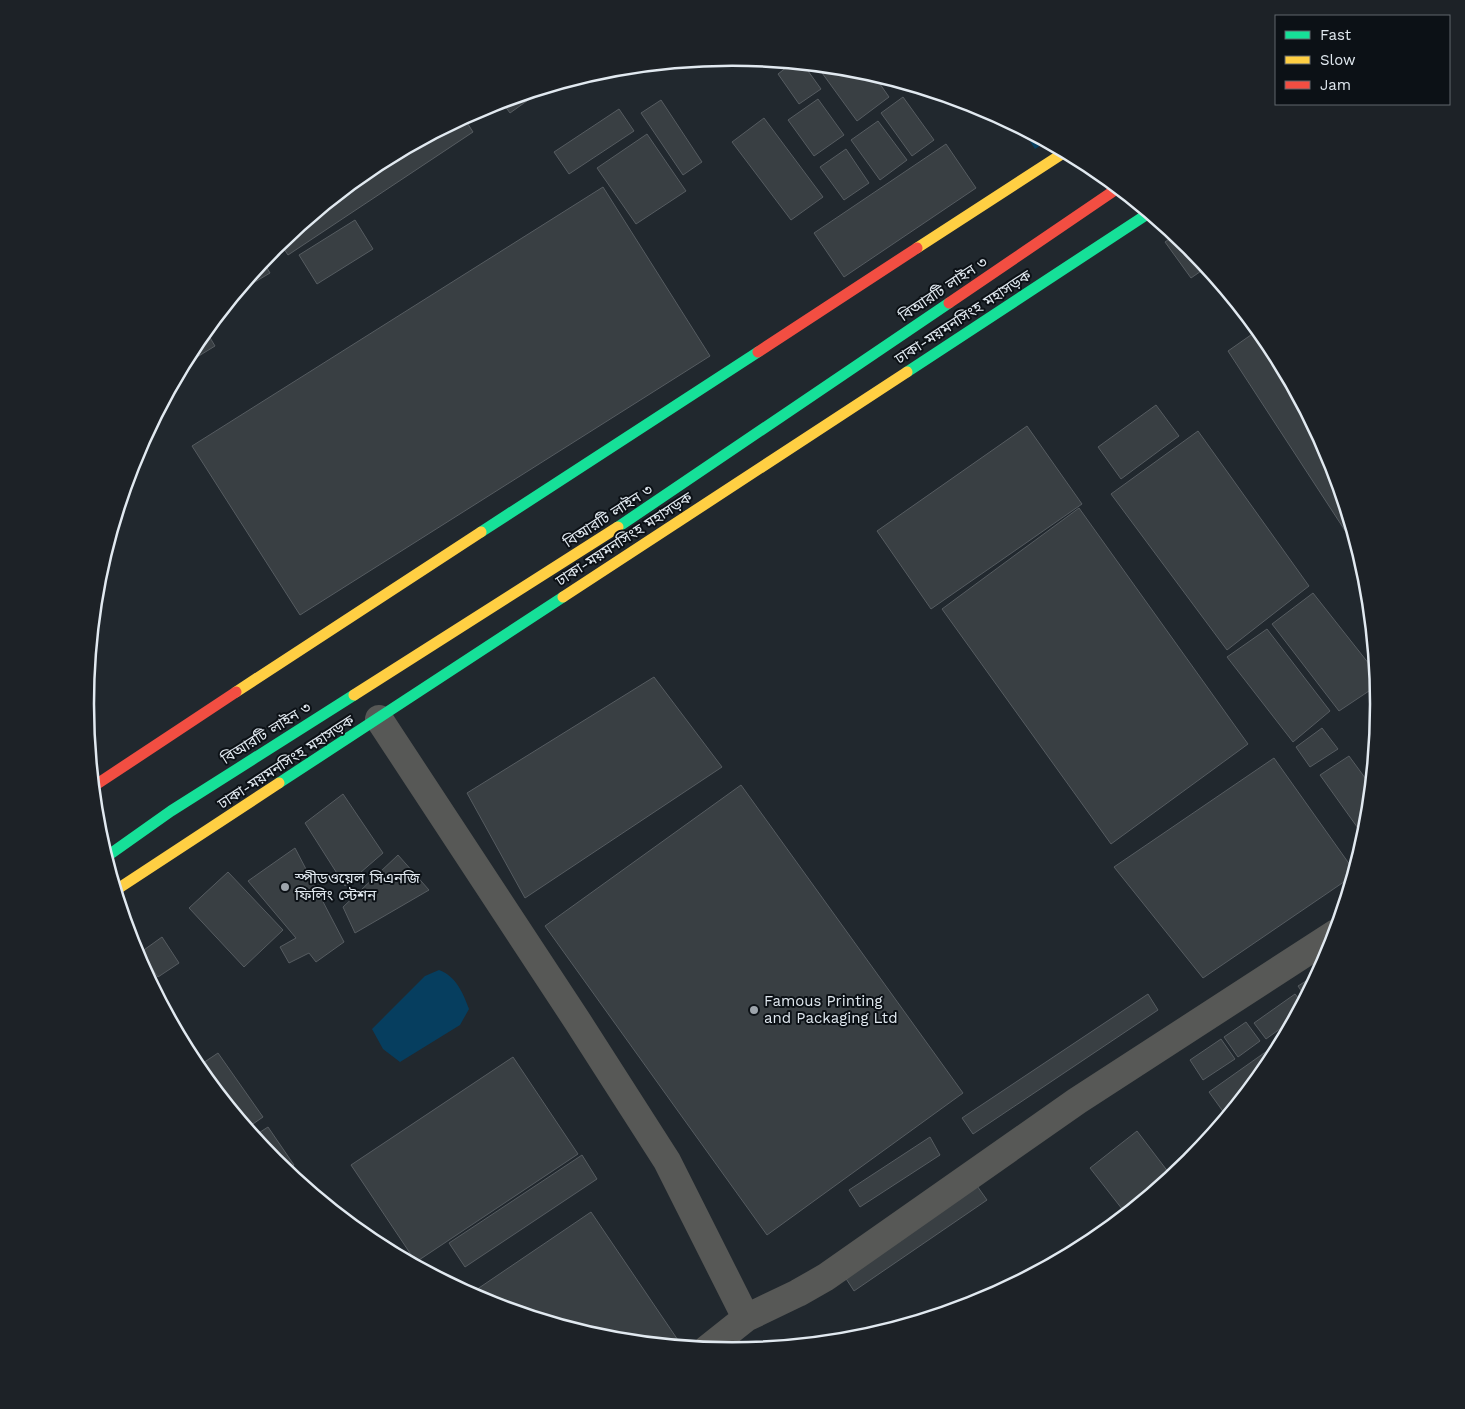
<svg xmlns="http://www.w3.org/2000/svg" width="1465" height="1409" font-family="'Work Sans','Noto Sans Bengali',sans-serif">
  <rect width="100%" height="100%" fill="#21282e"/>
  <path fill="#063e5f" d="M 1022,129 L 1046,142 L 1035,149 Z
    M 439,970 C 456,976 463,993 469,1009 L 460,1025 L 400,1062 L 383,1049 L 372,1029 L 425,976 Z"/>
  <path fill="#393f43" stroke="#565c61" d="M 792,63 L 803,64 L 821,89 L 799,104 L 778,74 Z
    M 817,66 L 859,70 L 873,74 L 889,97 L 857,121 Z
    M 545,88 L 510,113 L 502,102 Z
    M 903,97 L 934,140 L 912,156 L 881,113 Z
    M 818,99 L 844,135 L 814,156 L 788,120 Z
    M 661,100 L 702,162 L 683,175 L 641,113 Z
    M 619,109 L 634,131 L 569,174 L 554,152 Z
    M 464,118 L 473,132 L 288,255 L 280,243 L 373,166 Z
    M 764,118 L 823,197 L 791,220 L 732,142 Z
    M 878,121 L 907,160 L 880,180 L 851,140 Z
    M 647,134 L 686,191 L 636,224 L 597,168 Z
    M 946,144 L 976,188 L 844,277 L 814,233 Z
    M 846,149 L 869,183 L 844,200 L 820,167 Z
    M 603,187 L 710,356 L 300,615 L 192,446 Z
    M 355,220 L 373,249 L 317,284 L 299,255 Z
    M 1175,235 L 1190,247 L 1207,267 L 1191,278 L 1165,242 Z
    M 263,261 L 270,273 L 238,292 Z
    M 1258,330 L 1271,345 L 1330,457 L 1359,552 L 1228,351 Z
    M 206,331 L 215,346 L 189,362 L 187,359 L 195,345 Z
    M 1156,405 L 1179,436 L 1121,479 L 1098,447 Z
    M 1027,426 L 1082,504 L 931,609 L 877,531 Z
    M 1198,431 L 1309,586 L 1227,650 L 1111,494 Z
    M 1079,508 L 1248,744 L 1111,844 L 942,609 Z
    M 1313,593 L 1377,674 L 1378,685 L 1339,711 L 1272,624 Z
    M 1267,629 L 1330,711 L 1293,742 L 1227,657 Z
    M 654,677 L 722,767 L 525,898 L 467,793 Z
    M 1322,728 L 1338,749 L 1310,767 L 1296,747 Z
    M 1349,756 L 1371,786 L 1365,838 L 1320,775 Z
    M 1274,758 L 1355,872 L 1354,875 L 1203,978 L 1114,867 Z
    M 741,785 L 963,1093 L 767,1235 L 545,926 Z
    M 343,794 L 383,853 L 345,886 L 305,823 Z
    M 295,848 L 344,942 L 316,962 L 309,953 L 289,963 L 280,947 L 296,938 L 248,881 Z
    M 398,855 L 429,890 L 355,933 L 343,907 Z
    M 228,872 L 283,930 L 244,967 L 189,908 Z
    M 162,937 L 179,963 L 158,977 L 141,952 Z
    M 1319,973 L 1306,998 L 1298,986 Z
    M 149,976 L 185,1032 L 179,1036 L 148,977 Z
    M 1148,994 L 1158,1010 L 973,1134 L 962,1118 Z
    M 1295,994 L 1303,1004 L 1295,1018 L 1266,1039 L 1254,1023 Z
    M 1246,1022 L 1260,1041 L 1238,1057 L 1224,1037 Z
    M 186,1039 L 203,1063 L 218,1053 L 263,1117 L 247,1128 L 194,1064 L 182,1041 Z
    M 1221,1039 L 1235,1059 L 1203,1080 L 1190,1060 Z
    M 1274,1046 L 1278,1051 L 1270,1064 L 1227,1117 L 1209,1092 Z
    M 513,1057 L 578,1154 L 416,1262 L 351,1165 Z
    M 268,1127 L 294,1165 L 286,1171 L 275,1162 L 254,1136 Z
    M 1137,1131 L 1172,1177 L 1126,1214 L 1090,1168 Z
    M 930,1137 L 940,1155 L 860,1207 L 849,1190 Z
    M 582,1155 L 597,1179 L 465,1267 L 449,1243 Z
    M 975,1183 L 987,1200 L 854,1291 L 843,1274 Z
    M 591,1212 L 682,1346 L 606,1339 L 485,1302 L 470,1294 Z"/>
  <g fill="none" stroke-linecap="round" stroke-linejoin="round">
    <path stroke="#575856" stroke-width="28" d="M 379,719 L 578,1022 L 667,1161 L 746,1318 L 798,1293 L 826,1277 L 1077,1101 L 1336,933
      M 707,1349 L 746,1318"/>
    <path stroke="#16e098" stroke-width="11" d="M 907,372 L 1149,213
      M 618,527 L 949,303
      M 481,532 L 758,352
      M 279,783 L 563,597
      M 106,857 L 171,811 L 354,695"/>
    <path stroke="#ffcf43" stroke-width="11" d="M 917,248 L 1065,152
      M 563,597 L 907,372
      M 236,692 L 481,532
      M 354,695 L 618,527
      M 116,890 L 279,783"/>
    <path stroke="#f24e42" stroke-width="11" d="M 949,303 L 1118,188
      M 758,352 L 917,248
      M 94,786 L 236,692"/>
  </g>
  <g fill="#9ea5ac" stroke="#0c1116" stroke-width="2">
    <circle cx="285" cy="887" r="5"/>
    <circle cx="754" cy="1010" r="5"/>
  </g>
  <g text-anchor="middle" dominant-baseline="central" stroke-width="4" stroke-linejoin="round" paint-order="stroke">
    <g font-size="15" fill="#e1e9f0" stroke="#0c1116">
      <text transform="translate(943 289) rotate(-34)">বিআরটি লাইন ৩</text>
      <text transform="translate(963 317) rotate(-33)">ঢাকা-ময়মনসিংহ মহাসড়ক</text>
      <text transform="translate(608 516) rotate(-33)">বিআরটি লাইন ৩</text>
      <text transform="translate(624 539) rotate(-33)">ঢাকা-ময়মনসিংহ মহাসড়ক</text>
      <text transform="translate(266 733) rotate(-32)">বিআরটি লাইন ৩</text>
      <text transform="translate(286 762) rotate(-33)">ঢাকা-ময়মনসিংহ মহাসড়ক</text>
    </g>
    <g font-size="15" fill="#e1e9f0" stroke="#0c1116" text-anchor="start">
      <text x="295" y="878">স্পীডওয়েল সিএনজি<tspan x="295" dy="17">ফিলিং স্টেশন</tspan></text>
      <text x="764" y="1001">Famous Printing<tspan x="764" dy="17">and Packaging Ltd</tspan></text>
    </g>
  </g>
  <path d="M0 0H1465V1409H0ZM94 704a638 638 0 1 1 1276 0a638 638 0 1 1-1276 0Z" fill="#1d2227" fill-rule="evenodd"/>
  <path fill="none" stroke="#e1e9f0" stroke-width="2.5" d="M94 704a638 638 0 1 1 1276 0a638 638 0 1 1-1276 0Z"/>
  <rect x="1275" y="15" width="175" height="90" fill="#0c1116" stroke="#61676d"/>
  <rect x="1285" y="31" width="25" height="8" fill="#16e098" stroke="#61676d"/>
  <text x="1320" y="40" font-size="15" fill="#e1e9f0">Fast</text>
  <rect x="1285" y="56" width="25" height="8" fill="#ffcf43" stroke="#61676d"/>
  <text x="1320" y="65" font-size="15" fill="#e1e9f0">Slow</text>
  <rect x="1285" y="81" width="25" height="8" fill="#f24e42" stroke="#61676d"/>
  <text x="1320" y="90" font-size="15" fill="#e1e9f0">Jam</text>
</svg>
